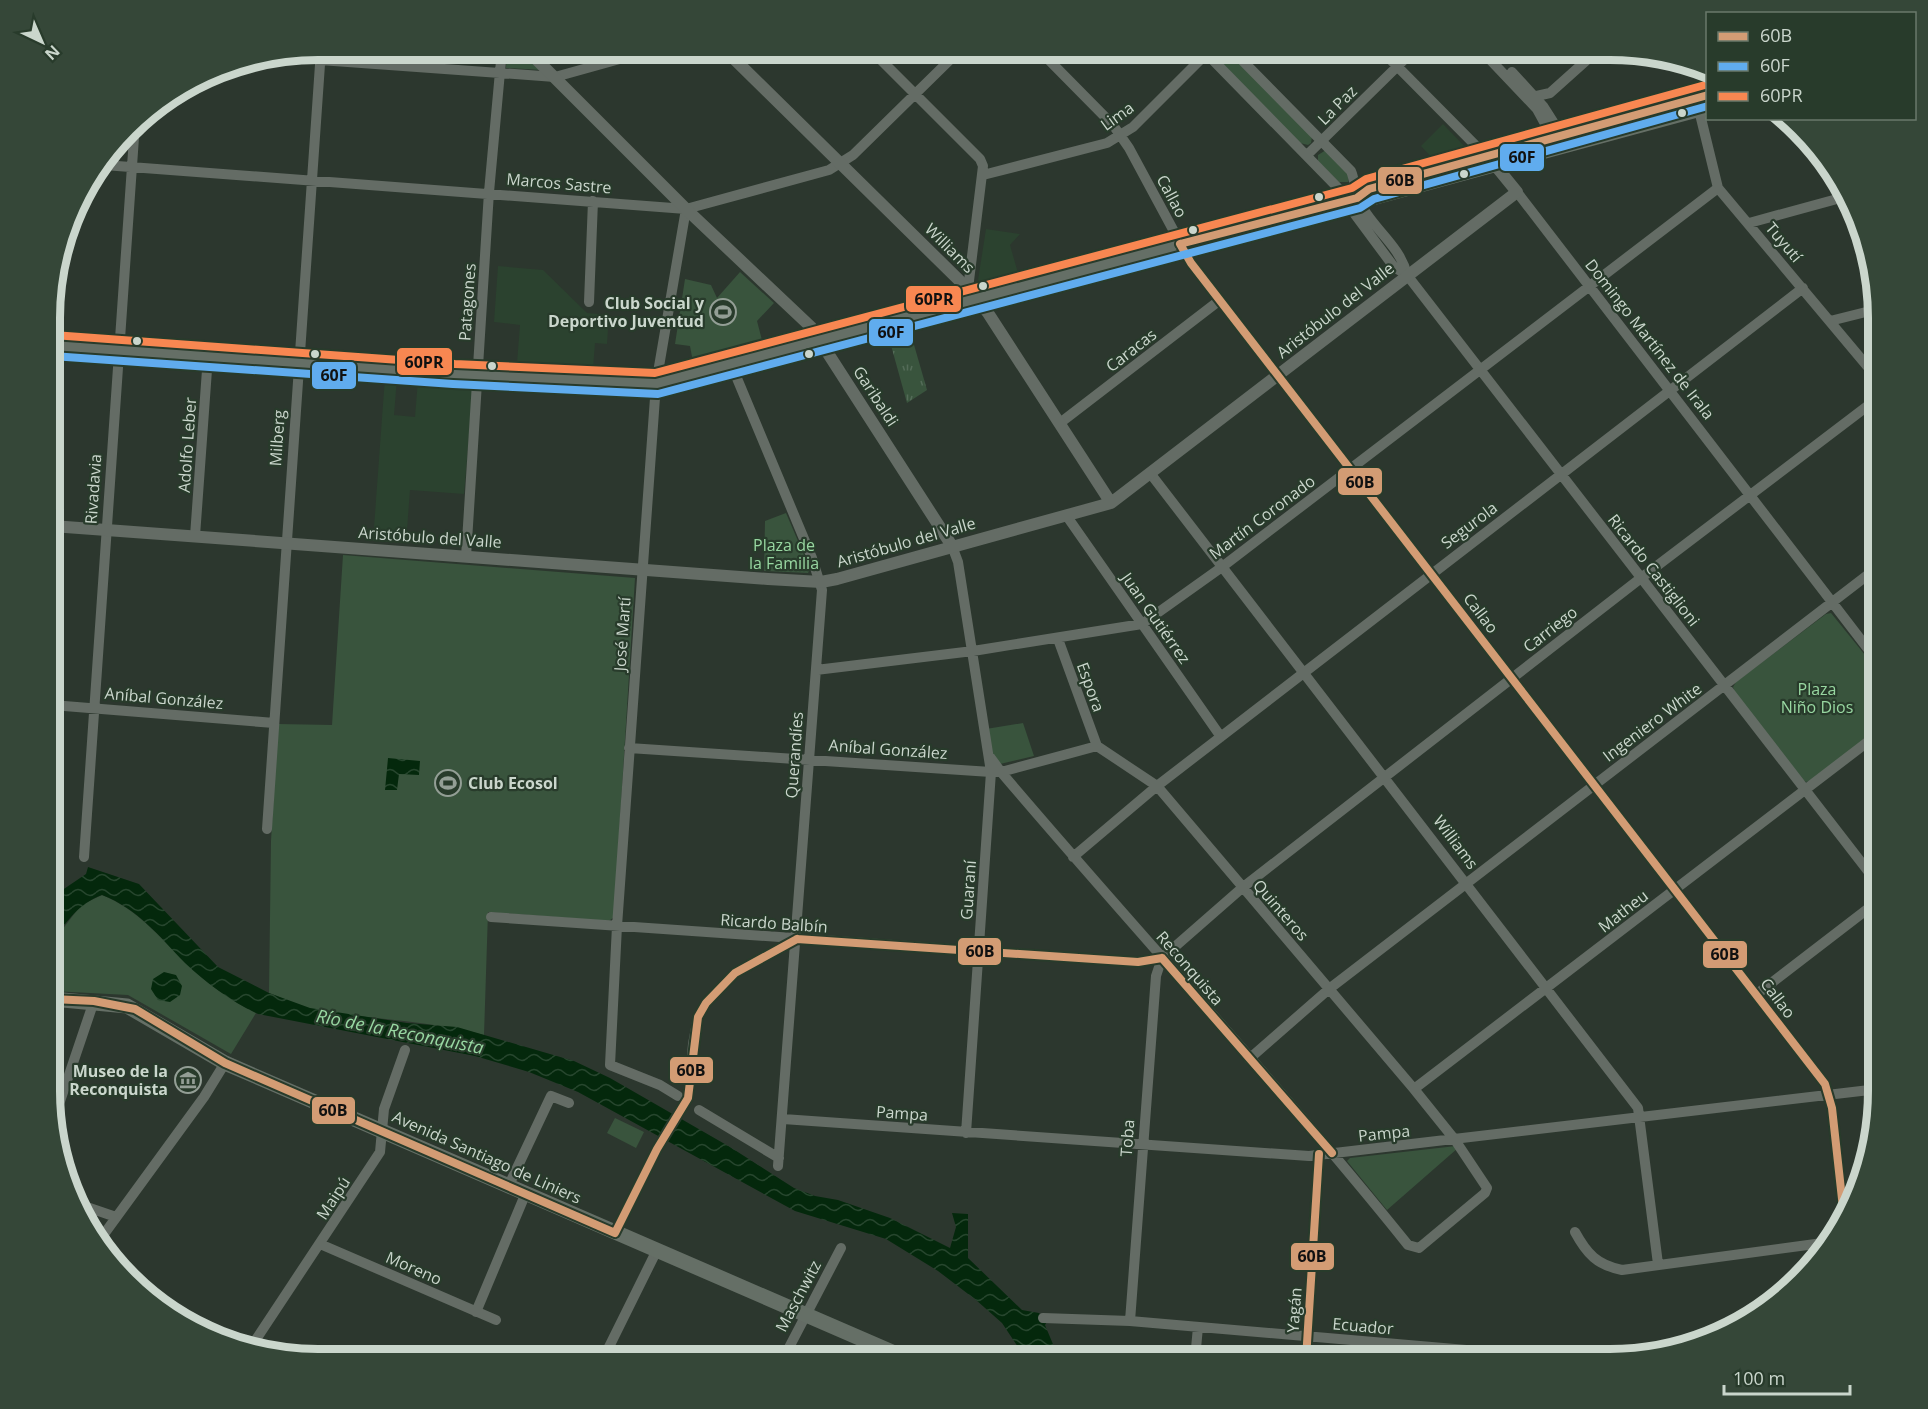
<svg xmlns="http://www.w3.org/2000/svg" width="1928" height="1409" font-family="'Open Sans',sans-serif">
  <defs>
    <pattern id="grass-tufts" width="24" height="20" patternUnits="userSpaceOnUse" patternTransform="scale(1.5)"><rect width="24" height="20" fill="#39543d"/><path d="M3 7l-1-3M5 7V3M7 7l1-3M15 17l-1-3M17 17v-4M19 17l1-3" fill="none" stroke="#546c58"/></pattern>
    <pattern id="water-waves" width="16" height="10" patternUnits="userSpaceOnUse" patternTransform="scale(1.5)"><rect width="16" height="10" fill="#04280c"/><path d="M0 5q4-4 8 0t8 0" fill="none" stroke="#27462e"/></pattern>
  </defs>
  <rect width="100%" height="100%" fill="#2c372e"/>
  <path fill="#2b422f" d="M 1443,124 L 1467,149 L 1466,152 L 1434,160 L 1421,146 Z
    M 986,229 L 1020,234 L 1010,245 L 1018,273 L 981,283 L 978,280 Z
    M 498,266 L 543,270 L 587,313 L 609,315 L 607,344 L 595,343 L 593,369 L 517,363 L 520,325 L 494,322 Z
    M 385,377 L 397,378 L 394,415 L 415,417 L 418,380 L 469,383 L 473,388 L 464,494 L 410,490 L 406,543 L 373,541 Z"/>
  <path fill="url(#grass-tufts)" d="M 910,331 L 927,390 L 907,403 L 889,338 Z"/>
  <path fill="#39543d" d="M 507,50 L 521,50 L 542,70 L 506,68 Z
    M 1218,50 L 1227,50 L 1312,137 L 1311,143 L 1308,145 L 1300,143 L 1219,60 Z
    M 1326,150 L 1349,172 L 1348,182 L 1339,182 L 1318,161 L 1318,155 Z
    M 740,272 L 774,303 L 757,321 L 763,344 L 693,362 L 690,346 L 675,344 L 685,279 L 711,285 L 717,298 Z
    M 786,513 L 810,569 L 808,573 L 764,571 L 765,521 Z
    M 343,555 L 635,578 L 614,917 L 609,921 L 488,912 L 484,1035 C 428,1020 369,1020 312,1009 C 297,1006 283,998 269,993 L 271,841 L 278,724 L 332,725 Z
    M 1831,613 L 1878,671 L 1878,730 L 1813,780 L 1806,782 L 1800,778 L 1735,694 L 1733,687 L 1736,682 L 1826,614 Z
    M 1023,723 L 1034,756 L 1000,764 L 991,756 L 986,729 Z
    M 102,895 C 137,909 159,936 185,962 C 205,982 231,1001 256,1013 L 231,1054 L 128,995 L 52,991 L 52,943 L 81,905 Z
    M 615,1118 L 644,1132 L 636,1148 L 607,1133 Z
    M 1456,1146 L 1458,1148 L 1387,1210 L 1347,1161 L 1350,1158 Z
    M 1201,1347 L 1250,1351 L 1250,1359 L 1200,1359 Z"/>
  <path fill="url(#water-waves)" d="M 388,758 L 420,761 L 419,775 L 399,774 L 397,790 L 385,790 Z
    M 88,867 L 139,884 L 218,967 L 269,993 L 310,1008 L 407,1023 L 457,1027 L 574,1061 L 610,1078 L 730,1147 L 794,1188 L 815,1196 L 838,1200 L 890,1218 L 950,1248 L 956,1227 L 952,1213 L 968,1214 L 968,1258 L 1022,1310 L 1039,1313 L 1047,1322 L 1045,1325 L 1055,1349 L 1084,1350 L 1084,1359 L 1026,1359 L 1002,1323 L 976,1300 L 938,1271 L 886,1239 L 795,1211 L 578,1092 L 529,1072 L 475,1056 L 258,1014 C 232,1002 206,983 185,963 C 159,936 138,909 102,895 C 78,904 66,922 52,943 L 52,897 L 86,874 Z
    M 164,972 L 176,975 L 182,986 L 180,995 L 170,1002 L 158,1000 L 151,989 L 153,979 Z"/>
  <g fill="none" stroke-linecap="round" stroke-linejoin="round">
    <path stroke="#646c65" stroke-width="10" d="M 871,50 L 980,159 L 983,166 L 968,289
      M 1039,50 L 1113,125 L 1129,148 L 1191,263 L 1825,1084 L 1832,1108 L 1844,1217
      M 1203,50 L 1340,190 L 1345,201 L 1394,267 L 1407,275 L 1878,884
      M 1232,50 L 1351,171 C 1355,180 1354,190 1358,199 C 1370,227 1400,244 1407,275
      M 1381,50 L 1490,160
      M 1481,50 L 1537,109 L 1549,131
      M 320,60 L 555,77 L 652,50
      M 1512,72 L 1543,106 L 1557,128
      M 1532,97 L 1550,93 L 1598,50
      M 1699,110 L 1718,188 L 1878,379
      M 1307,155 L 1414,50
      M 104,165 L 686,209 L 829,170 L 853,155 L 960,50
      M 983,175 L 1107,143 L 1133,127 L 1210,50
      M 1517,192 L 1878,662
      M 1749,223 L 1848,196
      M 589,302 L 593,201
      M 1830,321 L 1878,309
      M 731,364 L 812,558 L 822,590 L 778,1166
      M 1060,423 L 1220,300
      M 1150,473 L 1638,1108 L 1658,1264
      M 1066,515 L 1221,737
      M 195,536 L 208,356
      M 952,546 L 958,562 L 991,772 L 966,1133
      M 466,557 L 489,192 L 502,50
      M 1058,639 L 1097,746
      M 816,670 L 973,651 L 1142,624 L 1222,567 L 1718,188
      M 52,705 L 274,723
      M 629,748 L 991,772 L 1001,772 L 1097,746 L 1157,786 L 1414,1089 L 1455,1140 L 1487,1188 L 1485,1193 L 1419,1248 L 1408,1245 C 1278,1083 1135,930 1001,772 L 990,757
      M 267,829 L 321,50
      M 84,857 L 135,123
      M 1073,857 L 1157,786 L 1803,288
      M 491,917 L 1138,962 L 1162,958
      M 1757,994 L 1878,901
      M 1249,1059 L 1329,989 L 1878,567
      M 1414,1089 L 1878,734
      M 678,1096 L 660,1085 L 610,1065 L 617,926 L 656,384 L 686,209
      M 699,1110 L 779,1158
      M 783,1119 L 1309,1156 L 1878,1089
      M 52,1125 L 94,1001
      M 508,1187 L 551,1096 L 569,1103
      M 78,1204 L 116,1217
      M 1575,1232 C 1587,1254 1597,1265 1622,1270 L 1830,1242
      M 615,1233 L 657,1149 L 688,1098 L 693,1044 L 698,1017 L 706,1003 L 735,973 L 796,939
      M 99,1241 L 204,1097 L 225,1063
      M 320,1244 L 496,1320
      M 476,1312 L 525,1195
      M 1043,1318 L 1130,1321 L 1501,1353 L 1608,1357 L 1610,1359
      M 1130,1321 L 1156,976 L 1162,958 L 1242,888 L 1641,578 L 1878,398
      M 251,1347 L 380,1152 L 384,1109 L 405,1050
      M 603,1359 L 656,1252
      M 783,1359 L 841,1248
      M 1195,1359 L 1198,1327
      M 1306,1359 L 1319,1154"/>
    <path stroke="#646c65" stroke-width="12" d="M 527,50 L 686,209 L 811,327 L 952,546
      M 725,50 L 968,289 L 988,313 L 1111,503
      M 52,526 L 768,579 L 821,582 L 837,579 L 1111,503 L 1517,192 L 1495,165"/>
    <path stroke="#656f66" stroke-width="15" d="M 1407,178 L 1708,95
      M 52,345 L 454,374 L 656,384 L 1357,198 L 1372,198 L 1708,107
      M 52,999 L 127,1006 L 225,1063 L 908,1359"/>
    <defs>
      <path id="bus-1" d="M 1180,244 L 1191,263 L 1825,1084 L 1832,1108 L 1844,1217
        M 1180,244 L 1357,198 L 1369,189 L 1708,95
        M 797,939 L 1138,962 L 1162,958
        M 1162,958 L 1332,1153
        M 52,999 L 94,1001 L 135,1009 L 225,1063 L 615,1233
        M 615,1233 L 657,1149 L 688,1098 L 698,1017 L 706,1003 L 735,973 L 797,939
        M 1306,1359 L 1319,1154"/>
      <path id="bus-2" d="M 52,356 L 453,384 L 658,394 L 1360,208 L 1374,199 L 1708,106"/>
      <path id="bus-3" d="M 53,335 L 455,364 L 655,373 L 1352,188 L 1366,179 L 1705,85"/>
    </defs>
    <use href="#bus-1" stroke="#283b2b" stroke-width="12"/>
    <use href="#bus-2" stroke="#283b2b" stroke-width="12"/>
    <use href="#bus-3" stroke="#283b2b" stroke-width="12"/>
    <use href="#bus-1" stroke="#d39c74" stroke-width="8"/>
    <use href="#bus-2" stroke="#60acee" stroke-width="8"/>
    <use href="#bus-3" stroke="#f88751" stroke-width="8"/>
  </g>
  <defs>
    <symbol id="stadium-ring" viewBox="-11 -11 22 22"><circle r="9.5" fill="#283b2b" stroke="#939e95" stroke-width="1.5"/><path d="M0-5a6.5 5 0 1 0 0 10a6.5 5 0 1 0 0-10ZM-3.5-1.8h7v3.6h-7Z" fill="#939e95"/></symbol>
    <symbol id="museum-ring" viewBox="-11 -11 22 22"><circle r="9.5" fill="#283b2b" stroke="#939e95" stroke-width="1.5"/><path d="M0-6L6-3V-2H-6V-3ZM-5-1h2V3h-2ZM-1-1h2V3h-2ZM3-1h2V3H3ZM-6 4H6V6H-6Z" fill="#939e95"/></symbol>
  </defs>
  <g fill-rule="evenodd">
    <use href="#stadium-ring" x="708" y="297" width="30" height="30"/>
    <use href="#stadium-ring" x="433" y="768" width="30" height="30"/>
    <use href="#museum-ring" x="173" y="1065" width="30" height="30"/>
  </g>
  <g fill="#cad6cc" stroke="#283b2b" stroke-width="2">
    <circle cx="1682" cy="113" r="5"/>
    <circle cx="1464" cy="174" r="5"/>
    <circle cx="1319" cy="197" r="5"/>
    <circle cx="1193" cy="230" r="5"/>
    <circle cx="983" cy="286" r="5"/>
    <circle cx="137" cy="341" r="5"/>
    <circle cx="315" cy="354" r="5"/>
    <circle cx="809" cy="354" r="5"/>
    <circle cx="492" cy="366" r="5"/>
  </g>
  <g text-anchor="middle" dominant-baseline="central" stroke-width="4.5" stroke-linejoin="round" paint-order="stroke">
    <g font-size="16" fill="#cad6cc" stroke="#283b2b">
      <text transform="translate(1337 105) rotate(-45)">La Paz</text>
      <text transform="translate(1117 116) rotate(-36)">Lima</text>
      <text transform="translate(559 183) rotate(5)">Marcos Sastre</text>
      <text transform="translate(1172 196) rotate(62)">Callao</text>
      <text transform="translate(1784 242) rotate(50)">Tuyutí</text>
      <text transform="translate(950 248) rotate(45)">Williams</text>
      <text transform="translate(467 302) rotate(-86)">Patagones</text>
      <text transform="translate(1335 310) rotate(-38)">Aristóbulo del Valle</text>
      <text transform="translate(1650 339) rotate(52)">Domingo Martínez de Irala</text>
      <text transform="translate(1131 350) rotate(-38)">Caracas</text>
      <text transform="translate(876 396) rotate(57)">Garibaldi</text>
      <text transform="translate(277 438) rotate(-86)">Milberg</text>
      <text transform="translate(187 445) rotate(-86)">Adolfo Leber</text>
      <text transform="translate(93 489) rotate(-86)">Rivadavia</text>
      <text transform="translate(1262 517) rotate(-37)">Martín Coronado</text>
      <text transform="translate(1469 525) rotate(-37)">Segurola</text>
      <text transform="translate(430 537) rotate(4)">Aristóbulo del Valle</text>
      <text transform="translate(906 542) rotate(-16)">Aristóbulo del Valle</text>
      <text transform="translate(1654 570) rotate(52)">Ricardo Castiglioni</text>
      <text transform="translate(1481 613) rotate(53)">Callao</text>
      <text transform="translate(1156 618) rotate(55)">Juan Gutiérrez</text>
      <text transform="translate(1550 629) rotate(-38)">Carriego</text>
      <text transform="translate(622 634) rotate(-86)">José Martí</text>
      <text transform="translate(1091 687) rotate(70)">Espora</text>
      <text transform="translate(164 698) rotate(5)">Aníbal González</text>
      <text transform="translate(1652 722) rotate(-37)">Ingeniero White</text>
      <text transform="translate(888 749) rotate(4)">Aníbal González</text>
      <text transform="translate(794 755) rotate(-86)">Querandíes</text>
      <text transform="translate(1456 842) rotate(53)">Williams</text>
      <text transform="translate(968 890) rotate(-86)">Guaraní</text>
      <text transform="translate(1281 910) rotate(49)">Quinteros</text>
      <text transform="translate(1623 911) rotate(-38)">Matheu</text>
      <text transform="translate(774 923) rotate(4)">Ricardo Balbín</text>
      <text transform="translate(1190 968) rotate(49)">Reconquista</text>
      <text transform="translate(1778 998) rotate(53)">Callao</text>
      <text transform="translate(902 1113) rotate(4)">Pampa</text>
      <text transform="translate(1384 1133) rotate(-6)">Pampa</text>
      <text transform="translate(1127 1138) rotate(-86)">Toba</text>
      <text transform="translate(487 1157) rotate(24)">Avenida Santiago de Liniers</text>
      <text transform="translate(333 1198) rotate(-57)">Maipú</text>
      <text transform="translate(414 1268) rotate(24)">Moreno</text>
      <text transform="translate(798 1296) rotate(-62)">Maschwitz</text>
      <text transform="translate(1294 1310) rotate(-86)">Yagán</text>
      <text transform="translate(1363 1326) rotate(5)">Ecuador</text>
    </g>
    <g font-size="16" font-weight="bold" fill="#cad6cc" stroke="#283b2b" text-anchor="end">
      <text x="704" y="303">Club Social y<tspan x="704" dy="18">Deportivo Juventud</tspan></text>
      <text x="468" y="783" text-anchor="start">Club Ecosol</text>
      <text x="168" y="1071">Museo de la<tspan x="168" dy="18">Reconquista</tspan></text>
    </g>
    <g font-size="16" fill="#98d7a1" stroke="#283b2b">
      <text x="784" y="545">Plaza de<tspan x="784" dy="18">la Familia</tspan></text>
      <text x="1817" y="689">Plaza<tspan x="1817" dy="18">Niño Dios</tspan></text>
    </g>
    <g font-size="18" font-style="italic" fill="#98d8a2" stroke="#283b2b">
      <text transform="translate(400 1031) rotate(11)">Río de la Reconquista</text>
    </g>
  </g>
  <path d="M0 0H1928V1409H0ZM318 60H1610A258 258 0 0 1 1868 318V1091A258 258 0 0 1 1610 1349H318A258 258 0 0 1 60 1091V318A258 258 0 0 1 318 60Z" fill="#354738" fill-rule="evenodd"/>
  <path fill="none" stroke="#cad6cc" stroke-width="8" d="M318 60H1610A258 258 0 0 1 1868 318V1091A258 258 0 0 1 1610 1349H318A258 258 0 0 1 60 1091V318A258 258 0 0 1 318 60Z"/>
  <g stroke="#283b2b" stroke-width="2">
    <rect x="1499" y="143" width="46" height="29" rx="6" fill="#60acee"/>
    <rect x="1377" y="166" width="46" height="29" rx="6" fill="#d39c74"/>
    <rect x="905" y="285" width="57" height="28" rx="6" fill="#f88751"/>
    <rect x="868" y="318" width="46" height="29" rx="6" fill="#60acee"/>
    <rect x="396" y="347" width="57" height="29" rx="6" fill="#f88751"/>
    <rect x="311" y="361" width="46" height="29" rx="6" fill="#60acee"/>
    <rect x="1337" y="467" width="46" height="29" rx="6" fill="#d39c74"/>
    <rect x="957" y="937" width="45" height="29" rx="6" fill="#d39c74"/>
    <rect x="1702" y="940" width="46" height="29" rx="6" fill="#d39c74"/>
    <rect x="669" y="1056" width="45" height="28" rx="6" fill="#d39c74"/>
    <rect x="311" y="1096" width="45" height="29" rx="6" fill="#d39c74"/>
    <rect x="1290" y="1242" width="45" height="29" rx="6" fill="#d39c74"/>
  </g>
  <g font-size="16" text-anchor="middle" font-weight="bold" fill="#111">
    <text x="1522" y="163">60F</text>
    <text x="1400" y="186">60B</text>
    <text x="934" y="305">60PR</text>
    <text x="891" y="338">60F</text>
    <text x="424" y="368">60PR</text>
    <text x="334" y="381">60F</text>
    <text x="1360" y="488">60B</text>
    <text x="980" y="957">60B</text>
    <text x="1725" y="960">60B</text>
    <text x="691" y="1076">60B</text>
    <text x="333" y="1116">60B</text>
    <text x="1312" y="1262">60B</text>
  </g>
  <rect x="1706" y="12" width="210" height="108" fill="#283b2b" stroke="#69796b" stroke-width="1.5"/>
  <rect x="1718" y="32" width="30" height="9" fill="#d39c74" stroke="#69796b" stroke-width="1.5"/>
  <text x="1760" y="42" font-size="18" fill="#cad6cc">60B</text>
  <rect x="1718" y="62" width="30" height="9" fill="#60acee" stroke="#69796b" stroke-width="1.5"/>
  <text x="1760" y="72" font-size="18" fill="#cad6cc">60F</text>
  <rect x="1718" y="92" width="30" height="9" fill="#f88751" stroke="#69796b" stroke-width="1.5"/>
  <text x="1760" y="102" font-size="18" fill="#cad6cc">60PR</text>
  <g transform="translate(42 42) rotate(136)" stroke="#283b2b" stroke-width="4.5" paint-order="stroke">
  <path d="M0-4.5L10 22L0 15L-10 22Z" fill="#cad6cc"/>
  <text y="-9" font-size="16" font-weight="bold" text-anchor="middle" fill="#cad6cc">N</text>
  </g>
  <path d="M1724 1385v9h126v-9" fill="none" stroke="#cad6cc" stroke-width="3"/>
  <text x="1733" y="1385" font-size="18" fill="#cad6cc" stroke="#283b2b" stroke-width="4.5" paint-order="stroke">100 m</text>
</svg>
